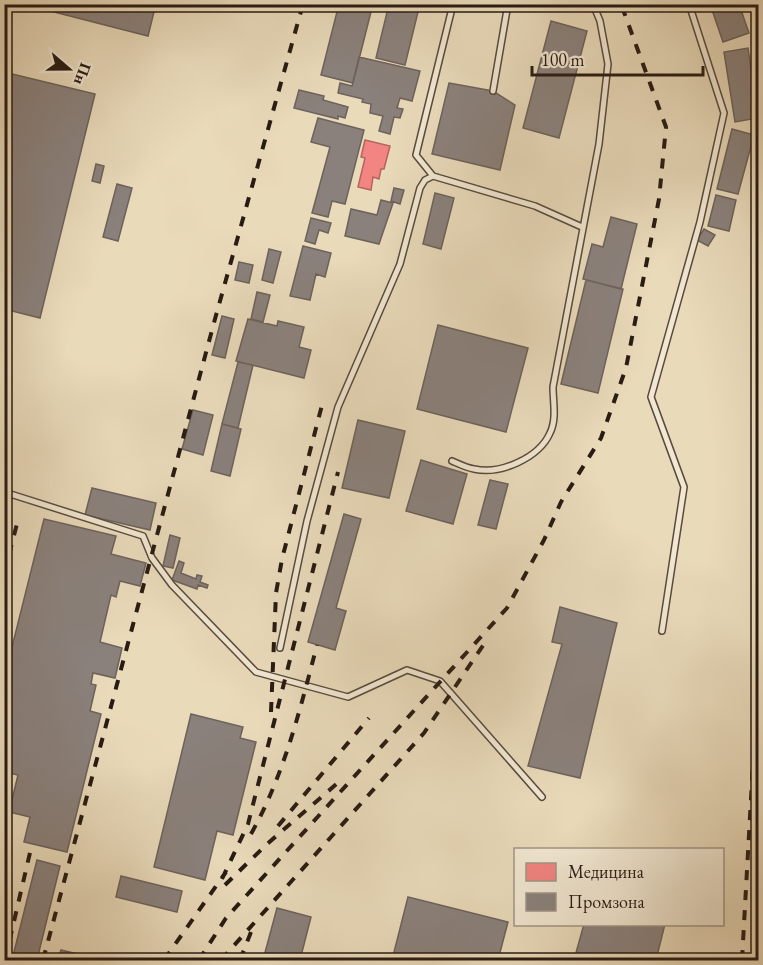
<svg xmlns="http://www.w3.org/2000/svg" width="763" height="965" font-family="'EB Garamond',serif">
  <rect width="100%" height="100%" fill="#e9daba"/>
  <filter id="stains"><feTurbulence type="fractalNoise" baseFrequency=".00333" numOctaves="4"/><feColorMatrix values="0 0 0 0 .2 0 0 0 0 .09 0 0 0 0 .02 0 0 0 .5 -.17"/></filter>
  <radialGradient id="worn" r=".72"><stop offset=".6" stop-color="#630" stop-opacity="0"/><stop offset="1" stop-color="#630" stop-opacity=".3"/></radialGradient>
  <path fill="#f28482" stroke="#b56461" stroke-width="1.5" d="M 365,140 L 390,146 L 384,169 L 381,169 L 379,179 L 373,177 L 371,190 L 358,187 L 365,158 L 361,157 Z"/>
  <path fill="#8a817c" stroke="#6d625c" stroke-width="1.5" d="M 23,4 L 156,4 L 148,36 Z
    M 339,4 L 373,4 L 353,83 L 321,75 Z
    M 389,4 L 419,8 L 405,65 L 376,58 Z
    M 710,4 L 739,4 L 749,33 L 723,42 Z
    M 551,21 L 587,31 L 559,138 L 523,128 Z
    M 748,48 L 758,118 L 735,122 L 724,52 Z
    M 359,57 L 420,71 L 412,101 L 400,98 L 397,108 L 403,109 L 400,118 L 394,117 L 390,134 L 379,131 L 383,116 L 370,113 L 371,104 L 362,102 L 363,99 L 338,93 L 340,83 L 352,86 Z
    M 4,72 L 95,94 L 40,318 L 4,309 Z
    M 449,83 L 493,91 L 515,105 L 500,170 L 432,154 Z
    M 299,90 L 324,96 L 323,100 L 348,107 L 345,118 L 338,116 L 338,119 L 294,108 Z
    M 318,118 L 364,130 L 345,204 L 332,201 L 328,217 L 312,213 L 330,147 L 311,142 Z
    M 732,129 L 754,135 L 738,194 L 717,189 Z
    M 96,164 L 104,166 L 100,183 L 92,181 Z
    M 117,184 L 132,188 L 118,241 L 103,237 Z
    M 394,188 L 404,190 L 400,204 L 391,201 Z
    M 435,193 L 454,198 L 441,249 L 423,244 Z
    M 716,195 L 736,200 L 729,231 L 708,226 Z
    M 381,200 L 393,203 L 379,244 L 345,236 L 351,209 L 377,215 Z
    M 611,217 L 637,224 L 621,289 L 583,279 L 592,244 L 603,247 Z
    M 311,218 L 331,223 L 328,233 L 319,230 L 315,244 L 305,241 Z
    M 704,229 L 715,235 L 708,246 L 697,240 Z
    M 303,246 L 331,253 L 325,277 L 316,274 L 310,300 L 290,296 Z
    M 269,249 L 281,252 L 273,283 L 262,280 Z
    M 239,262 L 253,265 L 249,283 L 235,280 Z
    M 586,280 L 623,289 L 598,393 L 561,384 Z
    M 257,292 L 270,295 L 263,322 L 251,319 Z
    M 222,316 L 234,319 L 225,358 L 212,355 Z
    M 248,319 L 277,326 L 278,321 L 304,327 L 299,347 L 311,350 L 304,378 L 236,361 Z
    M 438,325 L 528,348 L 506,432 L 417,409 Z
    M 238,362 L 253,365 L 238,428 L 222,424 Z
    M 193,410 L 213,415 L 203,455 L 182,449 Z
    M 358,420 L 405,431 L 389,498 L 342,488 Z
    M 222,424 L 241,429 L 230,476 L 211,471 Z
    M 421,460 L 467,474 L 453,524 L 406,511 Z
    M 490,480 L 508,484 L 496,529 L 478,525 Z
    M 92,488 L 156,503 L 150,530 L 85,515 Z
    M 344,514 L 361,519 L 336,608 L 346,611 L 335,650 L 308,642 Z
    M 44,519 L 116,536 L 111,554 L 146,563 L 140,586 L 120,581 L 116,597 L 111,595 L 100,642 L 122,648 L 115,678 L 93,673 L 91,684 L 96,685 L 90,711 L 101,714 L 67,852 L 24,842 L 30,817 L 9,812 L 18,775 L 4,772 L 4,679 Z
    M 170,535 L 180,538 L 173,568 L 163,566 Z
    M 179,561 L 184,563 L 181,573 L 196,579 L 197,575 L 202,576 L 200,582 L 208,585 L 207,588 L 198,585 L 197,589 L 172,580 Z
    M 560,607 L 617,623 L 580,778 L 528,766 L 562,644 L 552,642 Z
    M 191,714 L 243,727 L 240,738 L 256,742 L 233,835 L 217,831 L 205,880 L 154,867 Z
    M 37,860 L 60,866 L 37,960 L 12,960 Z
    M 121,876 L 182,891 L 177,912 L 116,897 Z
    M 408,897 L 508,922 L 498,960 L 392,960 Z
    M 277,908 L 311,917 L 300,960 L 263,960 Z
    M 584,924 L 665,924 L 656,960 L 574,960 Z
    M 61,950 L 95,958 L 94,960 L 58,960 Z"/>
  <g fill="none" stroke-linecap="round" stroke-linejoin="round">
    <defs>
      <path id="service" d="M 493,91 L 508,4
        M 433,176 L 535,206 L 582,227
        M 452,461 C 459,464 467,468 474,469 C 500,475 539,458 550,433 C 557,419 553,402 553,387 L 599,144 L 608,64 L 600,21 L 593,4
        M 4,492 L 143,536 L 152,558 L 172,585 L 256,672 L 348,697 L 407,670 L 440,681 L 542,797
        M 662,631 L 684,487 L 651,397 L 700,222 L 724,113 L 689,4
        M 280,648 L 307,521 L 338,407 L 400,264 L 420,188 L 425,180 L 433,176 L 416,155 L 453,4"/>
    </defs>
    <use href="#service" stroke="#584b3d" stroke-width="8"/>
    <use href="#service" stroke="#f1e7d2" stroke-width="5"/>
    <path stroke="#281b13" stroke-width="4" stroke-dasharray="10 10" stroke-linecap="butt" d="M 4,574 L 18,520
      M 271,712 L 276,593 L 282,559 L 322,405
      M 278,826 L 369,718
      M 251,834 C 284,775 300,710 317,645
      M 222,879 L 248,824 L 338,472
      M 225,885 L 267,844 L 340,781
      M 5,960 L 32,844
      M 43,960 L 215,319 L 303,4
      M 164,960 L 226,872
      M 199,960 L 226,918 L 507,608 L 544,540 L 561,502 L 601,438 L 626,368 L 659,199 L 666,127 L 621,4
      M 221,960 L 424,733 L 486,641
      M 240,960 L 253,927
      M 742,960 L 758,673"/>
  </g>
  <rect width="763" height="965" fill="none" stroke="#e9daba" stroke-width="24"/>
  <rect x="6" y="6" width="751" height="953" fill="none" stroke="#281b13" stroke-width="3"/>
  <rect x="12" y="12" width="739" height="941" fill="none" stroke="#281b13" stroke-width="1.5"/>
  <rect x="514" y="848" width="210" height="78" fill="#f1e7d2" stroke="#a19586" stroke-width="1.5"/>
  <rect x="526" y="863" width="30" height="18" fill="#f28482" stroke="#a19586" stroke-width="1.5"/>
  <text x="568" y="878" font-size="18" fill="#281b13">Медицина</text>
  <rect x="526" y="893" width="30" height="18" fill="#8a817c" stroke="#a19586" stroke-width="1.5"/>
  <text x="568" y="908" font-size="18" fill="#281b13">Промзона</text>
  <g transform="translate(69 69) rotate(110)" stroke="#f1e7d2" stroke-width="4.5" paint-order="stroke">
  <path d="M0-4.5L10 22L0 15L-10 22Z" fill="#281b13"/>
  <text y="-9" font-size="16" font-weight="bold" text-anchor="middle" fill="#281b13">Пн</text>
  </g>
  <path d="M532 66v9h171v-9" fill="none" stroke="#281b13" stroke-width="3"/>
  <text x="541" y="66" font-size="18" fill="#281b13" stroke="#f1e7d2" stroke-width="4.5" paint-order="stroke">100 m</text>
  <rect width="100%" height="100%" filter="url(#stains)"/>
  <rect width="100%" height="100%" fill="url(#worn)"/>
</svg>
